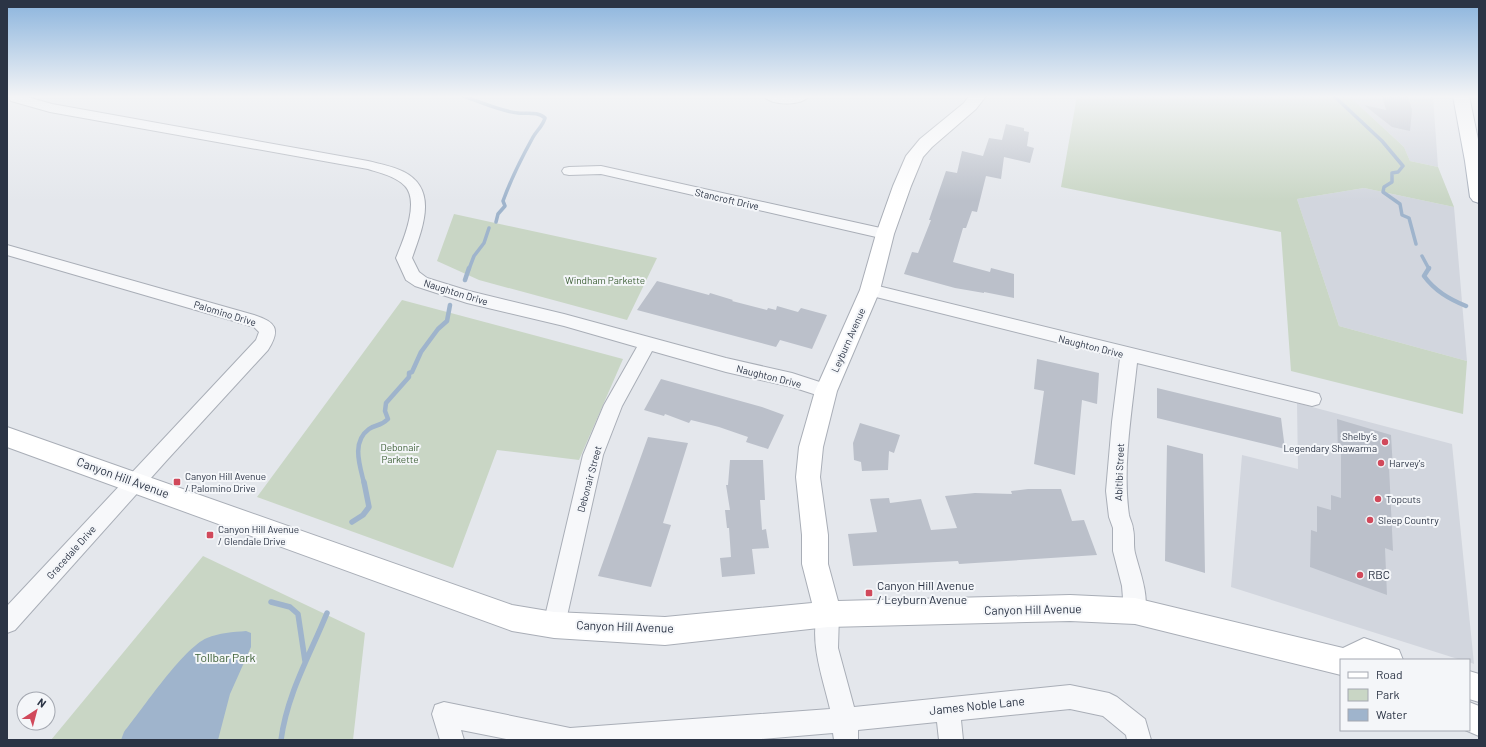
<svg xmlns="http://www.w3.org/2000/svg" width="1486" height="747" viewBox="0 0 1486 747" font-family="Barlow,sans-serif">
<rect width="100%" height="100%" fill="#e4e7ec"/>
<path fill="#d2d6de" d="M1349,96h84l5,71 -28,-6 -6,-14z
M1364,188l90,19 13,154 -128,-35 -42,-127z
M1297,403l155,41 22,220 -5,-2v-2h-8l-230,-73 11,-132 56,14z"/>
<path fill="#c9d6c5" d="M1077,96h272l55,51 6,14 28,6 16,40 -90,-19 -67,11 42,127 128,35 -4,53 -172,-43 -10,-139 -220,-45z
M454,214l203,44 -30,62 -148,-40 -42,-19z
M402,300l221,59 -44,101 -82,-10 -44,118 -196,-71z
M203,556l162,77 -12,107h-302z"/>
<path fill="#9fb4cc" d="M246,631l5,2v14l-21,47 -12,46h-97l3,-8c18,-22 59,-84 83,-94 12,-5 26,-6 39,-7z"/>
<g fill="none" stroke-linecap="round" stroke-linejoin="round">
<path stroke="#9fb4cc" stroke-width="3.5" d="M463,96c18,6 36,15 55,17 9,1 20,-2 27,5 -2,8 -9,13 -13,21 -11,20 -21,40 -29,62l2,5 -7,8 -2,8
M1334,96l48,45 21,25 -5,6 -6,1v9l-8,5 -1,5 17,12 2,11 7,3 7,26
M1422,256l7,13
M469,269l5,-13 10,-13 5,-15"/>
<path stroke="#9fb4cc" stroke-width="4.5" d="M1429,268l-5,8c11,15 25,23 42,30
M465,280l4,-12
M364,483c-4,-17 -13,-41 5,-54 7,-5 11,-2 19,-10l-3,-8 1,-8 23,-26v-4l3,-1 9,-20 17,-23 9,-8 3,-16"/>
<path stroke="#9fb4cc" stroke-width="5.5" d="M352,522l11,-7 6,-8 -5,-25
M271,602l19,5 8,7 7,47
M281,740c6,-46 29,-85 46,-127"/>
</g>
<path fill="#bbc0ca" d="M1382,96h26l4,14 -2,21 -18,-4 -28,-22 22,5z
M1006,124l18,4v3l5,1 -2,14 7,2 -4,15 -26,-6 -3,22 -15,-3 -9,36 -5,-1 -6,17h-3l-10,34 37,10 1,-4 23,6v24l-30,-6v1l-29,-5 -51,-14 8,-22 6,1 13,-33h-2l17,-49 11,2 5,-22 21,5 6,-18 13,2z
M657,281l52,14 1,-2 23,7 -1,1 35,9 1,-2 8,2 1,-4 21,6 3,-4 26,7 -15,34 -32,-9 -4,7 -139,-37z
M1037,359l62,14 -2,31 -15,-4 -7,75 -41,-11 10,-73 -10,-2z
M661,379l101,28 22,8 -16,34 -22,-7 2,-5 -29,-10 -28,-7 -2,3 -24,-9 -1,2 -20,-6z
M1157,388l124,30 4,31 -128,-31z
M1337,419l54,16 2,34 -4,-2 4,84 -8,-3 2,47 -77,-28 1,-37 6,2v-26l14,4v-15l10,3v-45l-3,-1z
M860,423l40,12 -6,18 -5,-2 -1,19 -26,1 -1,-9 -7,-2 -1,-17z
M648,437l40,6 -25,80 8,2 -20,62 -53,-11z
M1167,445l36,9 2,119 -40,-12z
M730,460h33l2,40h-5l2,30 4,-1 3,19 -17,1 3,25 -33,3 -2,-19 11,-1 -2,-29h-2l-2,-18h5l-4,-25h2z
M1028,489h33l11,32 12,-1 13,35 -138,9 -1,-3 -105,5 -5,-32 29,-2 -7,-33 19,-1 1,5 31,-4 10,31 26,-2 -12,-32 30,-3 37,1 -1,-3z"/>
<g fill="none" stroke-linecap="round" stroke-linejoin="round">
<g stroke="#a9aeb7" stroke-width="2">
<path id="street" d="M11,96h13l28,8 316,57c12,3 25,5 36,11 35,18 18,57 8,86l7,14 8,6 42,13 95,23 162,44 66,15 40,13 3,5 -3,5 -6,2 -34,-11 -66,-15 -74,-21 -30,55 -19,49 -38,170 -3,8 -8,3 -8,-3 -3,-8 40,-170 21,-50 33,-58 -73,-21 -97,-23 -52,-17 -9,-6 -10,-22c7,-17 24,-56 9,-72 -10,-10 -25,-13 -37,-17l-318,-57 -39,-11 -2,-3z
M764,96h45c-7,10 -38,10 -45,0z
M601,166l284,63 5,1 3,4 -3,4 -5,1 -284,-65 -32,1 -5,-1 -2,-3 2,-3 5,-1z
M7,245l247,70c22,7 27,14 14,35l-101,110 -152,170 -8,3v-27l249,-266 3,-8 -5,-5 -10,-3 -237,-69z
M870,284l442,108 7,2 2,5 -2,5 -7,2 -175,-43c-5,48 -15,104 -8,152 1,5 4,9 4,14 2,8 0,16 2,24 5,20 16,46 8,66l-8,3 -8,-3 -3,-8 -2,-25 -9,-35v-23l-4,-11 -3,-26 6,-69 8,-64 -256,-64 -2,-4 2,-4z
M828,603l8,3 3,8 -1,34 16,59 216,-22 39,8 8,4 28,22 6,21h-24l-1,-5 -23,-19 -33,-7 -109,11 2,20h-24l-2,-18 -79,8v10h-24l-1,-7 -83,7h-239l-50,-10 3,10h-24l-8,-26 3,-9 9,-3 126,26 260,-19c-7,-31 -23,-72 -10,-103z"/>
</g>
<g stroke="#a9aeb7" stroke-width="2">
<path id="secondary" d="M969,96h17l-10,13 -44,38 -9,10 -12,29 -17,48 -14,56 -43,101 -14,56 -3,30 8,58v29l10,37 232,-6 65,3 208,50 21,-10 35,12 4,10h-62v15l-206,-51 -65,-3 -242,6 -163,18 -111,-7 -42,-7 -505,-184v-20l505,178 42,7 111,5 147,-14 -10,-39v-29l-6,-58 3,-30 16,-56 45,-101 16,-56 17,-48 13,-30 14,-17 44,-36z
M1469,671l10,3v28l-10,-3z
M1469,702l10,4v30l-14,-6h4z"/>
</g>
<g stroke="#a3abb8" stroke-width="2">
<path id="primary" d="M1453,96h16l10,48v59l-6,-2 -3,-4 -5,-36z"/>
</g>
<use href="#street" fill="#f7f8fa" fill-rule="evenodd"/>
<use href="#secondary" fill="#fff" fill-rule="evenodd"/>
<use href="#primary" fill="#fff" fill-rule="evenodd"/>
</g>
<linearGradient id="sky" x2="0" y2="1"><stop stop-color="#8bb4dd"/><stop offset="0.48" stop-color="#f3f4f6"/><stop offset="1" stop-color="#f3f4f6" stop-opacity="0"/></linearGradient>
<rect width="1486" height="201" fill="url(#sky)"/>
<g fill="#d1495b" stroke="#f4f6f9" stroke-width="1.5">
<circle cx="1385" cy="442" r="4"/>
<circle cx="1381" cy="463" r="4"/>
<rect x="173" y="478" width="8" height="8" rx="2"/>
<circle cx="1378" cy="499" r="4"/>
<circle cx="1370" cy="520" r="4"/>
<rect x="206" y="531" width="8" height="8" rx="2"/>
<circle cx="1360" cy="575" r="4"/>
<rect x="865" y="589" width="8" height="8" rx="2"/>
</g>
<g text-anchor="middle" stroke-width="4" stroke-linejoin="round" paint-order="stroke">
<g font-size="10" fill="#2b3445" stroke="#f4f6f9">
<text transform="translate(727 199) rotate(13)" y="4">Stancroft Drive</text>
<text transform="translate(456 292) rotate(17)" y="4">Naughton Drive</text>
<text transform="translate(225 313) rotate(17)" y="4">Palomino Drive</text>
<text transform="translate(848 340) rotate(-66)" y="4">Leyburn Avenue</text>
<text transform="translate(1091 346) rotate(14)" y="4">Naughton Drive</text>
<text transform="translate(769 376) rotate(14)" y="4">Naughton Drive</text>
<text transform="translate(1119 472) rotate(-88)" y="4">Abitibi Street</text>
<text transform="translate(589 479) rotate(-75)" y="4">Debonair Street</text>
<text transform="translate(71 552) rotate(-48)" y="4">Gracedale Drive</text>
</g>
<g font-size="10" fill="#3f6138" stroke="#f4f6f9">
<text x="605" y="284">Windham Parkette</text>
<text x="400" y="451">Debonair<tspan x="400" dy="12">Parkette</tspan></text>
</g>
<g font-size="10" fill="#2b3445" stroke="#f4f6f9" text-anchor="start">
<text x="1377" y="440" text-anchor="end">Shelby’s<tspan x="1377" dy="12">Legendary Shawarma</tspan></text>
<text x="1389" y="467">Harvey's</text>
<text x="185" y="480">Canyon Hill Avenue<tspan x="185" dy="12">/ Palomino Drive</tspan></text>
<text x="1386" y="503">Topcuts</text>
<text x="1378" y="524">Sleep Country</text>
<text x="218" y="533">Canyon Hill Avenue<tspan x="218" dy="12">/ Glendale Drive</tspan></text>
</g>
<g font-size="12" fill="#2b3445" stroke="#f4f6f9">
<text transform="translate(123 478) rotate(20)" y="4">Canyon Hill Avenue</text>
<text transform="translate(1033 610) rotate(-1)" y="4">Canyon Hill Avenue</text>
<text transform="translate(625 627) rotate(2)" y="4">Canyon Hill Avenue</text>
<text transform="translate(977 706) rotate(-6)" y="4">James Noble Lane</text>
</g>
<g font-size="12" fill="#2b3445" stroke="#f4f6f9" text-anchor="start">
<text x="1368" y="579">RBC</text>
<text x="877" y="590">Canyon Hill Avenue<tspan x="877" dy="14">/ Leyburn Avenue</tspan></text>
</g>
<g font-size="12" fill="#3f6138" stroke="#f4f6f9">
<text x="225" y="662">Tollbar Park</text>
</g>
</g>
<rect width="1486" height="747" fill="none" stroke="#2b3445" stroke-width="16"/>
<rect x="1340" y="659" width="130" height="72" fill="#f4f6f9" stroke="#a4a8b1"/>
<rect x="1348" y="672" width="20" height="6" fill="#ffffff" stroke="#a4a8b1"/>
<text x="1376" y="679" font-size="12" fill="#2b3445">Road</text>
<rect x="1348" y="689" width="20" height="12" fill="#c9d6c5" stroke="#a4a8b1"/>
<text x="1376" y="699" font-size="12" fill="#2b3445">Park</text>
<rect x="1348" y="709" width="20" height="12" fill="#9fb4cc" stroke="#a4a8b1"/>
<text x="1376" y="719" font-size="12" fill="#2b3445">Water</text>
<g transform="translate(36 711) rotate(36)"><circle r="19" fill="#f4f6f9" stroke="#a4a8b1"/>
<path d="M0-3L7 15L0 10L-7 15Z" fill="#d1495b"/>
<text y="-6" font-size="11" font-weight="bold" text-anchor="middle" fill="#2b3445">N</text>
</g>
</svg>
